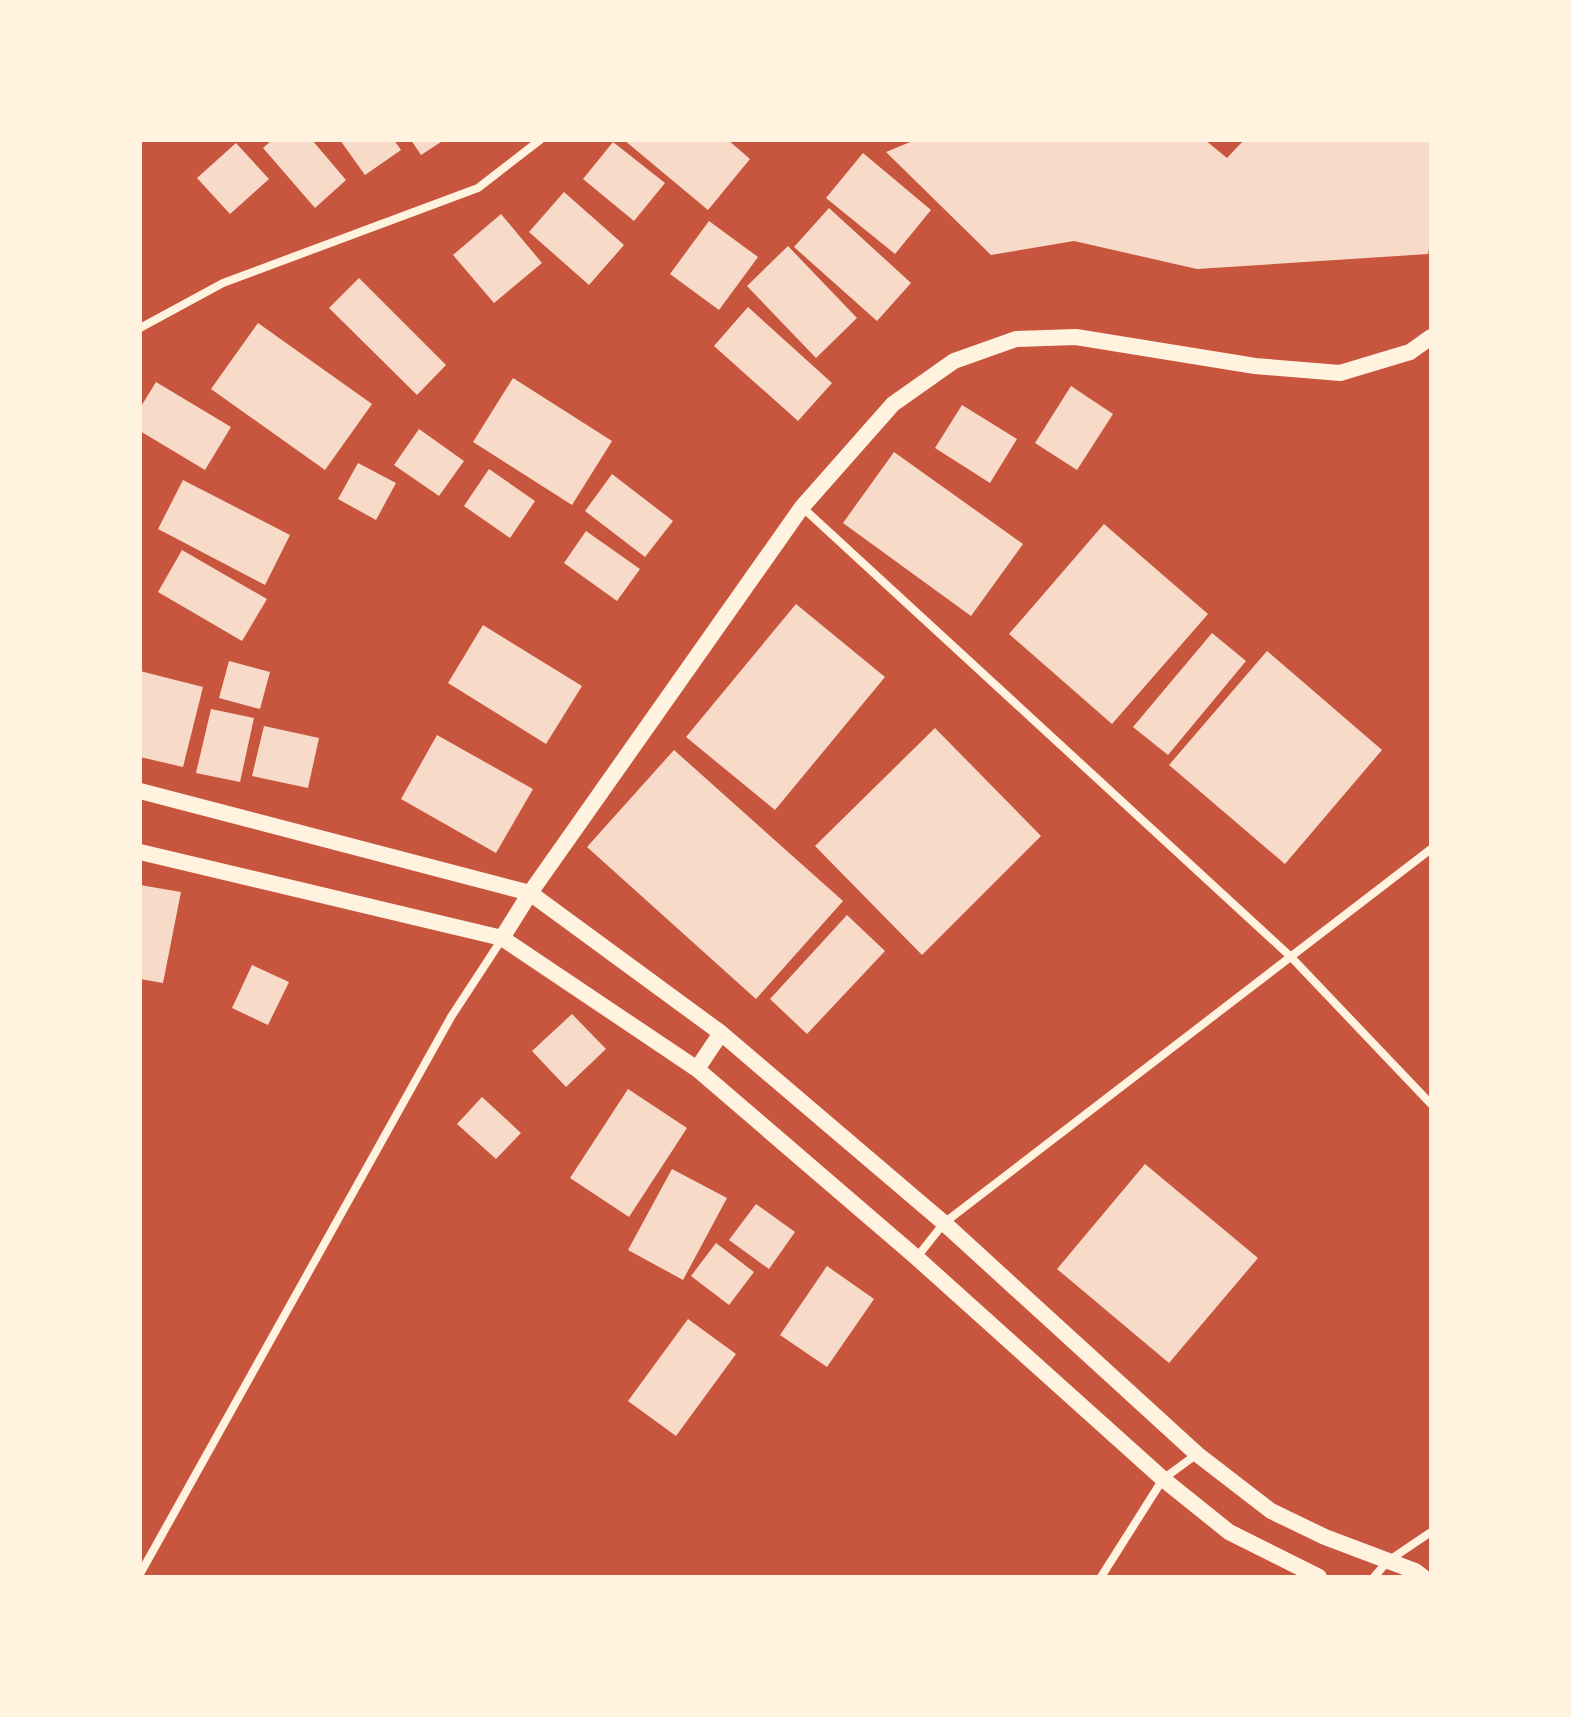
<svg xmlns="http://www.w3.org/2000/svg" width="1571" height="1717" viewBox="0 0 1571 1717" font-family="'Public Sans',sans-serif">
<rect width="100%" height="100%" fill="#c8553d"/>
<path fill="#f7dbc8" d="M272,140h40l34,40 -31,28 -52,-60z
M340,140h54l7,10 -36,25z
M411,140h33l-23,15z
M624,140h104l22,19 -42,51z
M915,140h290l22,18 17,-18h187v100l-3,14 -231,15 -123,-28 -83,14 -105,-103z
M613,142l52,41 -31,38 -51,-42z
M236,143l33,36 -39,35 -33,-36z
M863,153l68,57 -36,44 -69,-56z
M564,192l60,53 -35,40 -60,-53z
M829,208l82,75 -34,38 -83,-74z
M501,214l41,49 -48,40 -41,-48z
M709,221l49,36 -39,53 -49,-36z
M788,246l69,72 -41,40 -69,-72z
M359,278l87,87 -29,30 -88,-87z
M748,307l84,76 -34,38 -84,-75z
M258,323l114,81 -47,66 -114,-81z
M513,378l99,63 -40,64 -99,-63z
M156,382l75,45 -26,43 -65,-39v-23z
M1071,386l42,28 -36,56 -42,-27z
M962,405l55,34 -27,44 -55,-35z
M419,429l45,32 -25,35 -45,-31z
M894,452l129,92 -52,72 -128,-93z
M358,463l38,20 -20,37 -38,-21z
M489,469l46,32 -25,37 -46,-32z
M612,474l61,47 -28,36 -60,-46z
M183,480l107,55 -25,50 -107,-56z
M1104,524l104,90 -96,110 -103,-90z
M586,531l54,38 -23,32 -53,-38z
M182,550l85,49 -25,42 -84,-49z
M796,604l89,73 -110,133 -89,-73z
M483,625l99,61 -36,58 -98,-61z
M1212,633l34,28 -78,94 -35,-28z
M1267,651l115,99 -97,114 -116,-99z
M229,661l41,11 -10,37 -41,-11z
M140,671l63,16 -20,80 -43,-10z
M211,709l43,9 -14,64 -44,-9z
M264,726l55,12 -11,50 -56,-12z
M935,728l106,108 -119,119 -107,-109z
M437,735l96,54 -37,64 -95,-54z
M674,750l169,151 -87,98 -169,-152z
M140,885l41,7 -18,91 -23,-4z
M847,915l38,36 -78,83 -37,-35z
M252,965l37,17 -21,43 -36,-17z
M572,1014l34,35 -40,38 -34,-36z
M628,1089l59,39 -58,89 -59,-39z
M482,1097l39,36 -25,26 -39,-35z
M1145,1164l113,94 -89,105 -112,-94z
M672,1169l55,29 -44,82 -55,-30z
M756,1204l39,28 -26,37 -40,-29z
M716,1243l38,29 -25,33 -38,-29z
M827,1266l47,33 -47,68 -47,-32z
M688,1319l48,35 -60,82 -48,-35z"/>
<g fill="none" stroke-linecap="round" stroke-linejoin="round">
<path stroke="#fff3e0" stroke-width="8" d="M140,328l83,-45 255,-95 62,-48
M802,507l489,450 140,147
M917,1257l27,-34 487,-374
M140,1574l311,-557 51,-78
M1101,1577l62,-98 34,-25
M1374,1577l14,-16 43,-29"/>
<path stroke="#fff3e0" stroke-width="16" d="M140,791l390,102 191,140 223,190 253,231 74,57 54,26 90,34 8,6
M140,852l362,86 195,131 220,189 246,221 66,53 90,45
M502,938l28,-45 272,-386 91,-103 61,-43 62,-22 60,-2 179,29 85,7 70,-21 21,-15
M697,1069l24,-36"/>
</g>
<rect width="1571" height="1717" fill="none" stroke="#fff3e0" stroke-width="284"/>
</svg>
